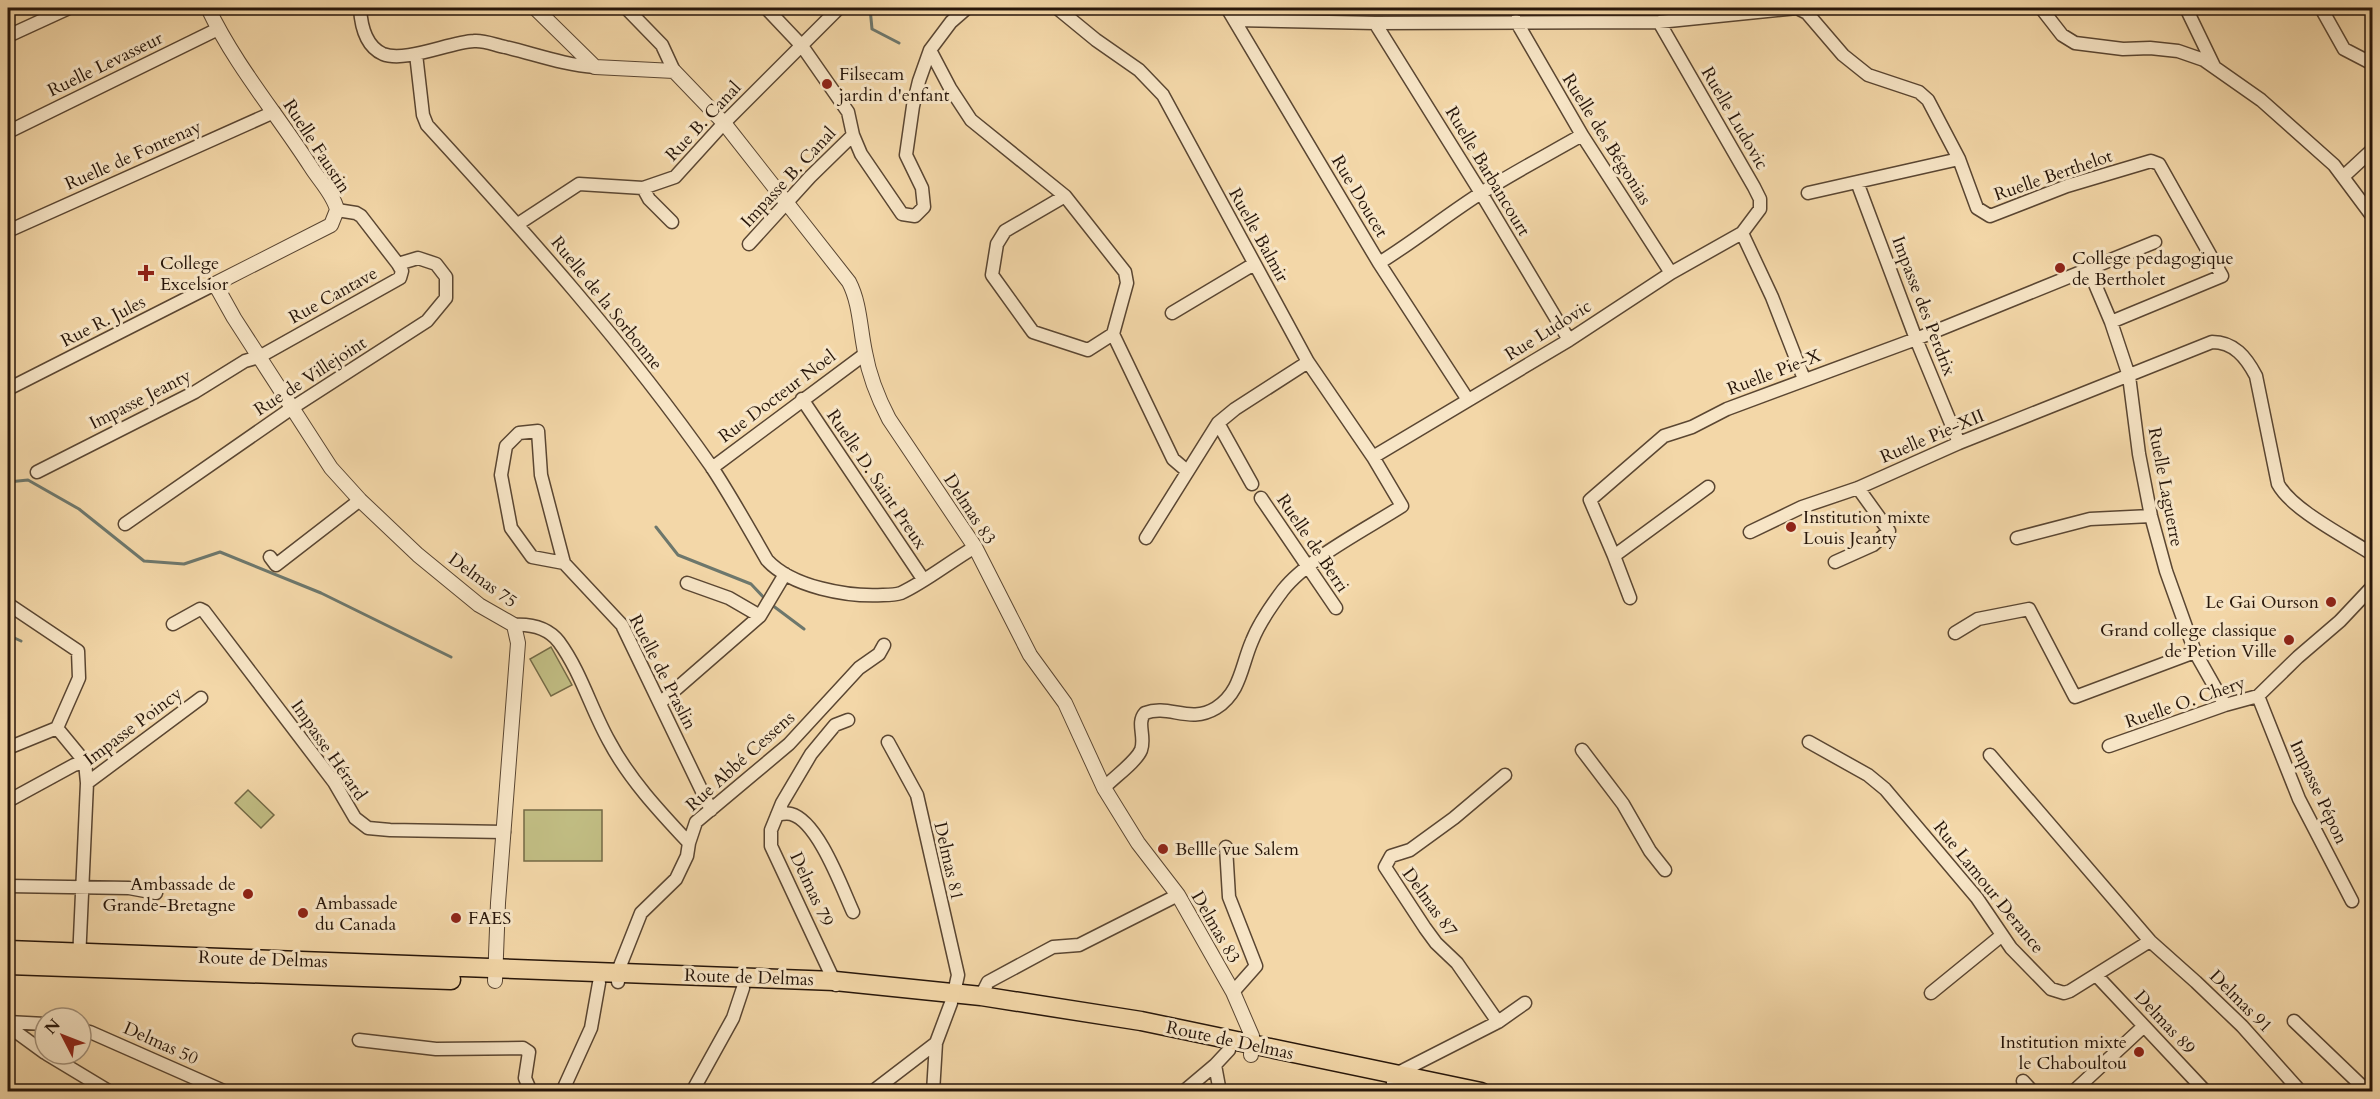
<svg xmlns="http://www.w3.org/2000/svg" width="2380" height="1099" viewBox="0 0 2380 1099" font-family="Cardo,serif">
<rect width="100%" height="100%" fill="#f3d7a8"/>
<filter id="stains"><feTurbulence type="fractalNoise" baseFrequency=".00333" numOctaves="4"/><feColorMatrix values="0 0 0 0 .2 0 0 0 0 .09 0 0 0 0 .02 0 0 0 .5 -.17"/></filter>
<radialGradient id="worn" r=".72"><stop offset=".6" stop-color="#630" stop-opacity="0"/><stop offset="1" stop-color="#630" stop-opacity=".3"/></radialGradient>
<path fill="#c1bd83" stroke="#746a46" stroke-width="1.5" d="M551,647l21,38 -21,11 -21,-37z
M248,790l26,25 -13,13 -26,-25z
M524,810h78v51h-78z"/>
<g fill="none" stroke-linecap="round" stroke-linejoin="round">
<path stroke="#6d776c" stroke-width="3" d="M870,8l2,21 27,14
M8,482l20,-2 51,29 65,52 40,3 36,-12 101,41 130,64
M656,527l22,28 73,29 16,17
M772,605l32,24
M8,635l13,6"/>
<g stroke="#5a4632" stroke-width="15">
<path id="minor" d="M360,8c1,18 5,38 23,46 22,9 67,-12 91,-13 10,-1 21,4 31,6 30,7 59,18 90,20
M626,8l36,37 12,26
M766,8l36,38 46,66 5,23 8,19 41,60 13,2 9,-9 -2,-19 -16,-33 7,-49 6,-25 11,-31 21,-28 16,-14
M1057,8l39,32 43,30 24,25 145,267 65,95 29,49c-34,22 -95,53 -119,84 -12,16 -24,33 -31,51 -11,25 -11,51 -36,67 -26,16 -47,-4 -71,5 -9,10 1,24 -4,37 -5,12 -28,28 -37,38
M1227,8l152,255 89,137
M2041,8l21,27 13,8 48,6 27,-1 28,3 26,9 57,40 73,65 38,51
M2186,8l28,58
M2321,8l23,41 25,13
M1236,20l139,3 284,-1 138,-14 10,5 36,42 25,20 51,17 9,8 31,59 18,49 13,8 77,-30 84,-25 8,3 63,112 -111,46
M1516,21l66,114 89,138
M1375,23l106,170 88,147
M8,36l61,-28
M930,50l20,38 21,32 94,76 60,76 2,11 -14,51 60,125 14,12
M416,54l7,61 4,10c100,109 199,220 284,341 20,30 38,63 56,94 25,27 80,37 116,35 5,0 12,0 18,-2 24,-11 50,-32 74,-46
M8,132l210,-103
M2344,176l28,-26
M1857,182l59,157 43,104
M643,188l6,11 23,23
M1808,193l151,-34
M1065,196l-60,35 -8,13 -5,31 41,57 55,18 25,-16
M518,224l61,-40 64,4 32,-11 49,-54 115,-115
M8,231l266,-119
M1742,233l30,64 32,82
M749,244l61,-67 43,-42
M1379,263c34,-21 65,-46 99,-68 33,-21 69,-40 104,-60
M2089,270l22,52 18,54 10,78 12,62 15,55 29,81 30,53
M1172,313l82,-49
M8,389l207,-105
M802,399l121,180
M1218,423l34,61
M538,431l3,44 23,88 -32,-6 -21,-29 -10,-53 5,-29 13,-13z
M1373,457l196,-117 102,-67 71,-40 18,-24v-10l-6,-12 -95,-165
M712,468l153,-114
M37,472l158,-80 50,-31 14,-4 141,-79 2,-7 -4,-7 -37,-48 -5,-3 -19,-3
M1708,487l-94,69 -24,-56 74,-64 28,-9 35,-18 189,-70 239,-97
M1261,498l75,110
M125,524l167,-116 135,-87 19,-23v-21l-10,-13 -18,-6 -20,6
M1750,532l52,-25 56,-19 101,-45 253,-101c22,0 34,15 44,34l22,108c14,26 68,53 94,70
M1146,538l72,-115 17,-14 73,-47
M2017,538l73,-19 61,-3
M1614,556l16,42
M270,557l6,8 84,-65
M1835,562l38,-17 16,-14 -31,-43
M564,563l58,62 89,185
M687,583l42,15 31,18
M8,604l70,47 1,27 -22,50 -49,20
M173,624l27,-15 4,2 130,171 21,36 13,10 22,2 114,2
M514,625c18,-1 34,3 45,17 22,30 32,67 50,99 20,38 51,71 80,102
M1955,633l23,-14 51,-10 46,88 120,-45
M2258,696l41,103 53,102
M660,703l100,-87 25,-42
M57,728l28,34 2,21 -8,177
M888,742l29,53 41,180 -4,18
M1809,742l59,33 17,14 92,109 34,50 40,41 13,4 6,-2 80,-50
M2109,746l116,-41 33,-9 40,-39 42,-36 32,-34
M1582,750l41,54 27,47 15,19
M1990,755l160,186 46,41 46,44 59,66
M87,783l114,-85
M8,801l66,-36 11,-3
M777,815c4,-1 10,-2 14,-1 27,7 51,74 62,98
M1226,847l3,50 27,69 -23,26
M8,886l121,2 27,5
M2097,976l109,116
M618,982v-11l23,-58 35,-34 11,-23 2,-13 7,-21 93,-78 70,-76 20,-14 5,-9
M836,985l-65,-139v-16l11,-27 29,-49 24,-29 13,-5
M1931,993l70,-57
M981,996l7,-14 65,-35 26,-2 99,-50
M2294,1021l72,69 6,-6
M8,1022l37,2
M1498,1022l-41,-59 -21,-20 -11,-15 -40,-61 6,-11 19,-6 44,-32 51,-43
M8,1026l37,27
M81,1030l9,2 136,60
M359,1040l77,9 87,-1 6,4 -4,26 6,14
M47,1054l63,38
M2023,1081l10,11
M1393,1083l3,-9 102,-52 27,-19
M562,1092l29,-64 8,-45
M692,1092l41,-74 10,-30
M872,1092l64,-49
M933,1092l3,-49 15,-40
M1183,1092l32,-27
M1220,1092l-5,-27 14,-15
M2073,1092l71,-66"/>
</g>
<g stroke="#5a4632" stroke-width="16">
<path id="tertiary" d="M208,8c27,57 69,106 103,159 8,13 23,28 26,43l-6,15 -116,59 19,34 97,150 29,32 58,55 61,50 35,20 4,18 -20,260 -3,78
M535,8l60,59 79,4 50,52 125,159c11,21 11,47 16,70 4,23 13,46 24,67l86,128 55,108 35,48 39,85 34,55 40,52 55,97 19,44 -1,19"/>
</g>
<g stroke="#27160a" stroke-width="21">
<path id="primary" d="M8,950l827,31 146,15 160,25 340,71
M8,965l443,15"/>
</g>
<use href="#minor" stroke="#f7e5c6" stroke-width="12"/>
<use href="#tertiary" stroke="#f7e5c6" stroke-width="14"/>
<use href="#primary" stroke="#f3d7a8" stroke-width="18"/>
</g>
<g fill="#8f2418" stroke="#f7e5c6" stroke-width="2">
<circle cx="827" cy="84" r="6"/>
<circle cx="2060" cy="268" r="6"/>
<path d="M143 264h6v6h6v6h-6v6h-6v-6h-6v-6h6z"/>
<circle cx="1791" cy="527" r="6"/>
<circle cx="2331" cy="602" r="6"/>
<circle cx="2289" cy="640" r="6"/>
<circle cx="1163" cy="849" r="6"/>
<circle cx="248" cy="894" r="6"/>
<circle cx="303" cy="913" r="6"/>
<circle cx="456" cy="918" r="6"/>
<circle cx="2139" cy="1052" r="6"/>
</g>
<g text-anchor="middle" stroke-width="6" stroke-linejoin="round" paint-order="stroke">
<g font-size="18" fill="#27160a" stroke="#f7e5c6">
<text transform="translate(105 64) rotate(-26)" y="6">Ruelle Levasseur</text>
<text transform="translate(1735 118) rotate(60)" y="6">Ruelle Ludovic</text>
<text transform="translate(703 121) rotate(-47)" y="6">Rue B. Canal</text>
<text transform="translate(1607 139) rotate(58)" y="6">Ruelle des Bégonias</text>
<text transform="translate(317 146) rotate(57)" y="6">Ruelle Faustin</text>
<text transform="translate(133 155) rotate(-24)" y="6">Ruelle de Fontenay</text>
<text transform="translate(1488 171) rotate(59)" y="6">Ruelle Barbancourt</text>
<text transform="translate(2053 175) rotate(-19)" y="6">Ruelle Berthelot</text>
<text transform="translate(788 177) rotate(-47)" y="6">Impasse B. Canal</text>
<text transform="translate(1360 196) rotate(59)" y="6">Rue Doucet</text>
<text transform="translate(1259 235) rotate(61)" y="6">Ruelle Balmir</text>
<text transform="translate(333 295) rotate(-29)" y="6">Rue Cantave</text>
<text transform="translate(607 303) rotate(51)" y="6">Ruelle de la Sorbonne</text>
<text transform="translate(1924 306) rotate(69)" y="6">Impasse des Perdrix</text>
<text transform="translate(103 321) rotate(-27)" y="6">Rue R. Jules</text>
<text transform="translate(1548 330) rotate(-32)" y="6">Rue Ludovic</text>
<text transform="translate(1774 372) rotate(-21)" y="6">Ruelle Pie-X</text>
<text transform="translate(310 376) rotate(-33)" y="6">Rue de Villejoint</text>
<text transform="translate(777 396) rotate(-37)" y="6">Rue Docteur Noel</text>
<text transform="translate(140 399) rotate(-27)" y="6">Impasse Jeanty</text>
<text transform="translate(1932 436) rotate(-23)" y="6">Ruelle Pie-XII</text>
<text transform="translate(877 479) rotate(56)" y="6">Ruelle D. Saint Preux</text>
<text transform="translate(2166 487) rotate(79)" y="6">Ruelle Laguerre</text>
<text transform="translate(970 509) rotate(57)" y="6">Delmas 83</text>
<text transform="translate(1313 543) rotate(56)" y="6">Ruelle de Berri</text>
<text transform="translate(483 580) rotate(36)" y="6">Delmas 75</text>
<text transform="translate(663 672) rotate(63)" y="6">Ruelle de Praslin</text>
<text transform="translate(2185 702) rotate(-19)" y="6">Ruelle O. Chery</text>
<text transform="translate(133 726) rotate(-37)" y="6">Impasse Poincy</text>
<text transform="translate(329 750) rotate(55)" y="6">Impasse Hérard</text>
<text transform="translate(740 761) rotate(-42)" y="6">Rue Abbé Cessens</text>
<text transform="translate(2319 792) rotate(65)" y="6">Impasse Pépon</text>
<text transform="translate(949 861) rotate(77)" y="6">Delmas 81</text>
<text transform="translate(1989 887) rotate(51)" y="6">Rue Lamour Derance</text>
<text transform="translate(812 889) rotate(65)" y="6">Delmas 79</text>
<text transform="translate(1430 902) rotate(54)" y="6">Delmas 87</text>
<text transform="translate(1216 927) rotate(60)" y="6">Delmas 83</text>
<text transform="translate(263 959) rotate(2)" y="6">Route de Delmas</text>
<text transform="translate(749 977) rotate(2)" y="6">Route de Delmas</text>
<text transform="translate(2241 1001) rotate(45)" y="6">Delmas 91</text>
<text transform="translate(2165 1022) rotate(47)" y="6">Delmas 89</text>
<text transform="translate(1230 1040) rotate(12)" y="6">Route de Delmas</text>
<text transform="translate(161 1043) rotate(24)" y="6">Delmas 50</text>
</g>
<g font-size="18" fill="#27160a" stroke="#f7e5c6" text-anchor="start">
<text x="839" y="80">Filsecam<tspan x="839" dy="21">jardin d'enfant</tspan></text>
<text x="2072" y="264">College pedagogique<tspan x="2072" dy="21">de Bertholet</tspan></text>
<text x="160" y="269">College<tspan x="160" dy="21">Excelsior</tspan></text>
<text x="1803" y="523">Institution mixte<tspan x="1803" dy="21">Louis Jeanty</tspan></text>
<text x="2319" y="608" text-anchor="end">Le Gai Ourson</text>
<text x="2277" y="636" text-anchor="end">Grand college classique<tspan x="2277" dy="21">de Petion Ville</tspan></text>
<text x="1175" y="855">Bellle vue Salem</text>
<text x="236" y="890" text-anchor="end">Ambassade de<tspan x="236" dy="21">Grande-Bretagne</tspan></text>
<text x="315" y="909">Ambassade<tspan x="315" dy="21">du Canada</tspan></text>
<text x="468" y="924">FAES</text>
<text x="2127" y="1048" text-anchor="end">Institution mixte<tspan x="2127" dy="21">le Chaboultou</tspan></text>
</g>
</g>
<rect width="2380" height="1099" fill="none" stroke="#f3d7a8" stroke-width="30"/>
<rect x="9" y="9" width="2362" height="1081" fill="none" stroke="#27160a" stroke-width="3"/>
<rect x="15" y="15" width="2350" height="1069" fill="none" stroke="#27160a" stroke-width="1.5"/>
<g transform="translate(63 1036) rotate(312)"><circle r="28" fill="#f7e5c6" stroke="#a4927b" stroke-width="1.5"/>
<path d="M0-4.5L10 22L0 15L-10 22Z" fill="#8f2418"/>
<text y="-9" font-size="16" font-weight="bold" text-anchor="middle" fill="#27160a">N</text>
</g>
<rect width="100%" height="100%" filter="url(#stains)"/>
<rect width="100%" height="100%" fill="url(#worn)"/>
</svg>
